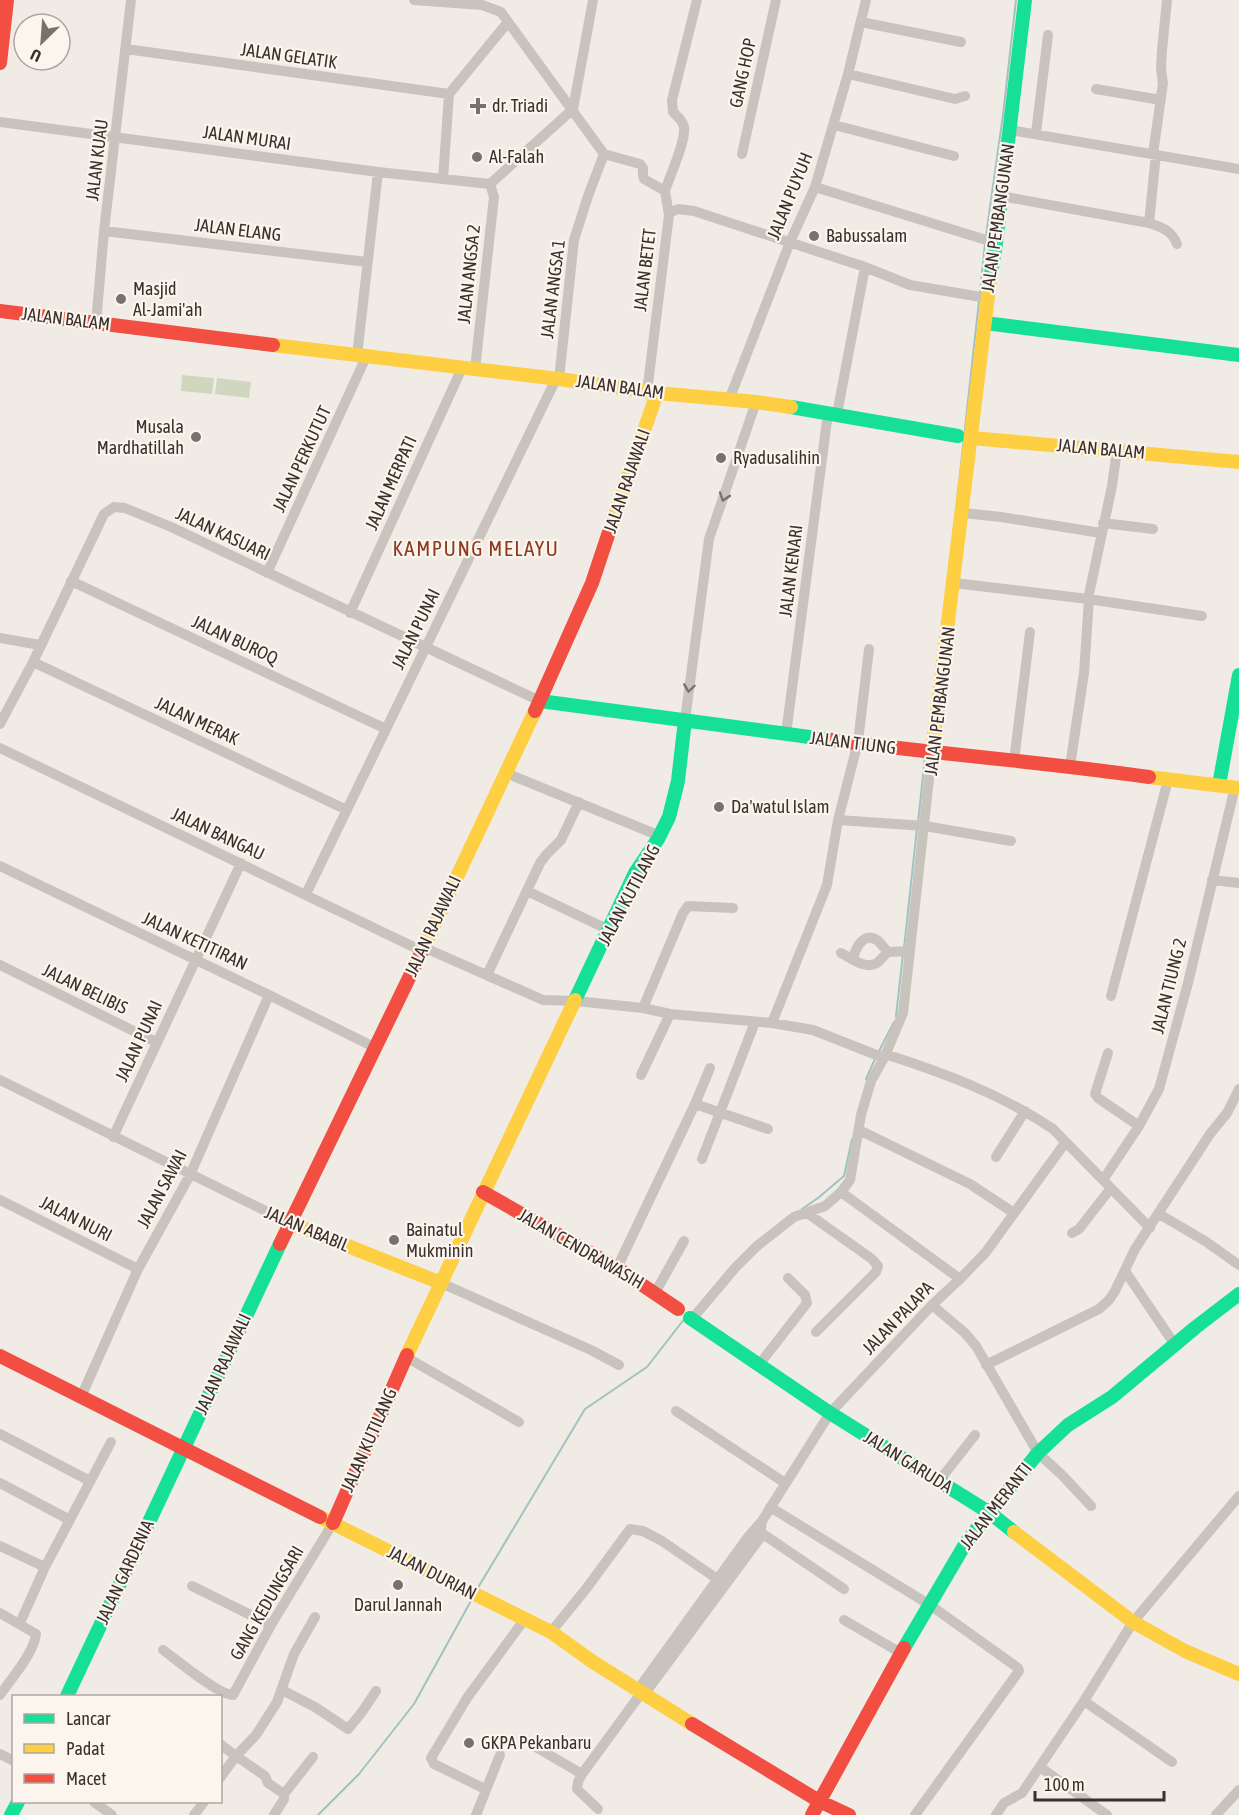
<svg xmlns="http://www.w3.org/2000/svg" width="1239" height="1815" viewBox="0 0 1239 1815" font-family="'Asap Condensed',sans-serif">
<rect width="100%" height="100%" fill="#f0ebe5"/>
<path fill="#d1d6bf" d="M182,375l32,3 -2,16 -31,-3z
M217,378l34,4 -2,16 -34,-4z"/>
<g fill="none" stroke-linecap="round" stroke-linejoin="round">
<path stroke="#a1c2c1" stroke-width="2" d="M986,236l17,-121 13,-115
M980,292l5,-48
M953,537l26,-236
M918,823l7,-66
M904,948l13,-120
M896,1016l7,-62
M879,1051l15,-29
M866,1079l9,-20
M802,1209l16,-11 26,-22 8,-37
M476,1591l109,-182 62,-42 38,-49
M318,1815l41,-41 55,-70 58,-105"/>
<path stroke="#c9c3be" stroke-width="10" d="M414,0l68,5 19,7 103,142 -16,42 -14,44 -15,139
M861,22l100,20
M126,49l323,45
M848,74l107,25 10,-3
M1096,89l65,11
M0,122l378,50 112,12
M834,125l120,31
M1010,130l229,39
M1036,133l12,-98
M604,154l36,10 3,4v7l1,4 21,12 4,24
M742,154l34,-154
M1153,154l10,-71 -2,-14 1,-19 5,-50
M443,179l6,-85 59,-72
M490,184l83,-75 20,-109
M815,187l181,56
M665,191c5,-16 21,-49 19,-64 -1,-6 -6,-10 -11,-15l-1,-12 25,-100
M1001,196l148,27c13,4 23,8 28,21
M1149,223l7,-69
M104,231l263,31
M96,324l8,-93 27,-231
M357,356l21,-184
M475,369l19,-172 -4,-13
M647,392l22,-177 2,-3 7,-3 16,2 171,56 45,18 77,13
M729,400l61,-158 25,-55 33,-113 18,-74
M837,414l28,-147
M963,513l38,4 100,16
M1103,523l50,6
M267,573l99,-216
M71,581l315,148
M954,583l134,16 114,17
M1088,599l24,-113 5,-36
M350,613l112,-245
M0,638l40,7
M33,662l314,148
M685,720l24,-181 47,-137
M0,724l33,-62 71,-148 10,-7 11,1 46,19 369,174
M786,734l42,-321
M0,748l422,203
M1014,761l16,-129
M1070,766l14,-93 5,-74
M506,773l154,63
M838,820l87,6 86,15
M0,866l269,129 107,53
M1212,880l27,3
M527,891l82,39
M306,894l250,-515
M423,947l120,53 33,1 67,7 27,6 102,9 41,7 71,28
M841,953c10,5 25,17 36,10 4,-3 7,-8 11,-11l22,-1
M853,960c2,-11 10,-29 24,-20 4,3 7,8 11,12
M0,965l156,77
M487,975l53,-112 6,-8 15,-15 18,-38
M1111,996l57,-216
M643,1008l40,-95 5,-7 45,2
M772,1023l55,-138 11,-65 20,-78 11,-93
M1108,1053l-13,41 3,4 41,28
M885,1054c59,19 116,40 168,75l97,99
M641,1075l29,-61
M0,1080l290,143
M695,1104l73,25
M859,1130l111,54 44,29
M113,1137l128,-274
M996,1157l29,-46
M702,1159l53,-137
M1103,1180l36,-54 20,-37 29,-106 47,-196
M841,1192l119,87
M0,1200l138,69
M807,1213l65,46 6,7 -2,6 -60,60
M1159,1214l46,27 34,24
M1072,1233l7,-4 32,-41
M617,1268l78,-164 15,-36
M1125,1271l50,74
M441,1283l150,67 28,15
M655,1293l29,-52
M932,1305l33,28 11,13 62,107 24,22 29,31
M692,1319l43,-51 22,-22 37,-29 31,-11 16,-14 9,-12 11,-65 10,-34 13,-23 19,-45 29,-261
M406,1357l113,65
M986,1365l113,-56 10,-9 6,-9 20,-42 75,-115 17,-21 12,-24
M758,1366l49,-63 -2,-8 -17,-17
M81,1397l57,-128 52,-94 79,-180
M676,1411l109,72
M0,1434l90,47
M939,1481l36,-46
M0,1483l70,37
M770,1507l160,98 88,63 1,3 -104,144
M757,1530l87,59
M0,1546l45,21
M192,1586l79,39
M0,1613l36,21c-2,19 -25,45 -36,61
M844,1620l57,33
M20,1623l25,-56 66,-125
M551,1632l35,-43 44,-60 13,2 19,10 61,42
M163,1650c14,10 55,45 70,45l38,-70 62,-102
M282,1690l33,17 33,22 14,-17 14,-21
M642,1692v-8l106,-147 14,-16 68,-108 102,-108 28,-26 26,-27 79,-109
M1084,1701l88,61
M220,1744l16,12 -16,22
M534,1746l48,28
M0,1754l14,7
M1040,1767l67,48
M485,1789l-51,-25 -3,-6 36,-60 57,-78
M284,1794l29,-37
M94,1802l18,13
M598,1809l-21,-20 1,-7 4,-8 60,-82 7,-4 111,-150 2,-17
M194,1815l10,-13
M274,1815l10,-16v-5l-16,-11 -3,-7 -29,-20 20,-21 21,-33 17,-48 21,-37
M476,1815l24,-60
M996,1815l8,-12 18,-10 62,-92 49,-79 106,-126
M1216,1815l23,-25"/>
<path stroke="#16e098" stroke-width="14" d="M990,280l6,-37 29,-243
M985,323l254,32
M791,407l167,29
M540,701l292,39
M1219,785l20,-110
M575,1000l60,-127 23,-34 11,-22 9,-36 7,-61
M690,1318l140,95 160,100 24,19
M904,1648l63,-107 71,-88 30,-28 44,-28 84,-70 43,-33
M67,1696l213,-452
M11,1815l7,-13"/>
<path stroke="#ffcf43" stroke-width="14" d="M273,345l286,34 98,14 99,9 35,5
M972,438l267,24
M610,529l47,-136
M932,752l58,-472
M1149,777l90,11
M424,947l111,-236
M290,1223l151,60
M407,1355l168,-355
M320,1517l231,115 42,30 99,62
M1014,1532l119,90 52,29 54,23"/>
<path stroke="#f24e42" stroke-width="14" d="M0,63l7,-63
M0,311l273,34
M535,711l57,-128 18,-54
M832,740c106,14 212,22 317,37
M483,1192l134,76 61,41
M280,1244l144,-297
M0,1356l320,161
M333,1523l74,-168
M692,1724l127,77 30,14
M812,1815l92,-167"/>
</g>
<defs><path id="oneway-chevron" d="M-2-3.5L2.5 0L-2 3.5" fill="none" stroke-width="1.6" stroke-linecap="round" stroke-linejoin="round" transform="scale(1.5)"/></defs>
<g stroke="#7b726d">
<use href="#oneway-chevron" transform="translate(724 497) rotate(109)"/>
<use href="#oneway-chevron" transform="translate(689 688) rotate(98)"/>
</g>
<g fill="#7a716c" stroke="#fbf5ee" stroke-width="2">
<path d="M475 97h6v6h6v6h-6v6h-6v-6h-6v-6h6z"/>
<circle cx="477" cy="157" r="6"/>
<circle cx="814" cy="236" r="6"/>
<circle cx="121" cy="299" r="6"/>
<circle cx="196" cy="437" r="6"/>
<circle cx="721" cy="458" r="6"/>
<circle cx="719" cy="807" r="6"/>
<circle cx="394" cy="1240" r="6"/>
<circle cx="398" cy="1585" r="6"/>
<circle cx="469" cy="1743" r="6"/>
</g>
<g text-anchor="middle" stroke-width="4.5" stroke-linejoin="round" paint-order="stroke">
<g font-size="18" fill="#3b302b" stroke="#fbf5ee">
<text transform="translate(289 56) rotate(8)" y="6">JALAN GELATIK</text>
<text transform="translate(743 73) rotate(-78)" y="6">GANG HOP</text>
<text transform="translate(247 138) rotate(8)" y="6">JALAN MURAI</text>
<text transform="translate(97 160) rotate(-83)" y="6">JALAN KUAU</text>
<text transform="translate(790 196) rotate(-68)" y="6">JALAN PUYUH</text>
<text transform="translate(998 218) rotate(-82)" y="6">JALAN PEMBANGUNAN</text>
<text transform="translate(238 230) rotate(7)" y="6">JALAN ELANG</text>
<text transform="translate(645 270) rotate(-83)" y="6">JALAN BETET</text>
<text transform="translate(469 274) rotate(-84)" y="6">JALAN ANGSA 2</text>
<text transform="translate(553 289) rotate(-83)" y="6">JALAN ANGSA 1</text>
<text transform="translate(66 319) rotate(7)" y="6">JALAN BALAM</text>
<text transform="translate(620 387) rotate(8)" y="6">JALAN BALAM</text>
<text transform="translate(1101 449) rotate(5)" y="6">JALAN BALAM</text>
<text transform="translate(302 459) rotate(-65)" y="6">JALAN PERKUTUT</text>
<text transform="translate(627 481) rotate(-71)" y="6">JALAN RAJAWALI</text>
<text transform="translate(391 483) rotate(-66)" y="6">JALAN MERPATI</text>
<text transform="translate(223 534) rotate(25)" y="6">JALAN KASUARI</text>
<text transform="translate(791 571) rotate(-83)" y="6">JALAN KENARI</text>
<text transform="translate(416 629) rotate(-64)" y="6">JALAN PUNAI</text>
<text transform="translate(235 640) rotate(25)" y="6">JALAN BUROQ</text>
<text transform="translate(940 701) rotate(-83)" y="6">JALAN PEMBANGUNAN</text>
<text transform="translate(197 721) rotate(25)" y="6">JALAN MERAK</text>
<text transform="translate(853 743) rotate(7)" y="6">JALAN TIUNG</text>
<text transform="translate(218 834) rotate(25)" y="6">JALAN BANGAU</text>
<text transform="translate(629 895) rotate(-62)" y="6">JALAN KUTILANG</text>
<text transform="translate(433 926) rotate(-65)" y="6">JALAN RAJAWALI</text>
<text transform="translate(195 941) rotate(25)" y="6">JALAN KETITIRAN</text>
<text transform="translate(1169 986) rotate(-76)" y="6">JALAN TIUNG 2</text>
<text transform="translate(85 989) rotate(26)" y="6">JALAN BELIBIS</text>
<text transform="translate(139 1041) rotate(-65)" y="6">JALAN PUNAI</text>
<text transform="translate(162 1189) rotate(-62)" y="6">JALAN SAWAI</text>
<text transform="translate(76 1219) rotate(27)" y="6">JALAN NURI</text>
<text transform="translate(307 1229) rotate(23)" y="6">JALAN ABABIL</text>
<text transform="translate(581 1249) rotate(30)" y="6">JALAN CENDRAWASIH</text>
<text transform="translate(898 1318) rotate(-46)" y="6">JALAN PALAPA</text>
<text transform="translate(223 1364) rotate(-65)" y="6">JALAN RAJAWALI</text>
<text transform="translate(369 1440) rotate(-66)" y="6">JALAN KUTILANG</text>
<text transform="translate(908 1462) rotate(32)" y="6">JALAN GARUDA</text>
<text transform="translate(996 1506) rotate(-52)" y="6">JALAN MERANTI</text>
<text transform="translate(125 1572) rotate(-65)" y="6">JALAN GARDENIA</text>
<text transform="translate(432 1573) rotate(27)" y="6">JALAN DURIAN</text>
<text transform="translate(267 1603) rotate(-60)" y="6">GANG KEDUNGSARI</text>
</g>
<g font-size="18" fill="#3b302b" stroke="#fbf5ee" text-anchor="start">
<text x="492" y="112">dr. Triadi</text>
<text x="489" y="163">Al-Falah</text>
<text x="826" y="242">Babussalam</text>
<text x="133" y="295">Masjid<tspan x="133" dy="21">Al-Jami'ah</tspan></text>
<text x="184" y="433" text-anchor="end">Musala<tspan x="184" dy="21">Mardhatillah</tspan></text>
<text x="733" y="464">Ryadusalihin</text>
<text x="731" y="813">Da'watul Islam</text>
<text x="406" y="1236">Bainatul<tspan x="406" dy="21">Mukminin</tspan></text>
<text x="398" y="1611" text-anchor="middle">Darul Jannah</text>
<text x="481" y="1749">GKPA Pekanbaru</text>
</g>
<g font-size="21" letter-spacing="1.5" fill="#8c3b22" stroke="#fbf5ee">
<text x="476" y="556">KAMPUNG MELAYU</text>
</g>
</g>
<rect x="12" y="1695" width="210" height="108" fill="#fbf5ee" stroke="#aea6a0" stroke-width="1.5"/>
<rect x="24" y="1714" width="30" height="9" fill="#16e098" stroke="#aea6a0" stroke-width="1.5"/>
<text x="66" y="1725" font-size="18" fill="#3b302b">Lancar</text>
<rect x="24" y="1744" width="30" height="9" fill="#ffcf43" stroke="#aea6a0" stroke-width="1.5"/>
<text x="66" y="1755" font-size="18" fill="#3b302b">Padat</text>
<rect x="24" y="1774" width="30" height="9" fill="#f24e42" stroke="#aea6a0" stroke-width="1.5"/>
<text x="66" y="1785" font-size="18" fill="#3b302b">Macet</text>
<g transform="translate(42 42) rotate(205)"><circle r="28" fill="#fbf5ee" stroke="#aea6a0" stroke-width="1.5"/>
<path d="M0-4.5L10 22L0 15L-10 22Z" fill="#7a716c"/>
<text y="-9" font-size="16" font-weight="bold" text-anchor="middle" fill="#3b302b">U</text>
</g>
<path d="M1035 1791v9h129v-9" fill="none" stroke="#3b302b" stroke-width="3"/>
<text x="1044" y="1791" font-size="18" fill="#3b302b" stroke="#fbf5ee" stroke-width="4.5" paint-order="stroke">100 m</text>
</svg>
